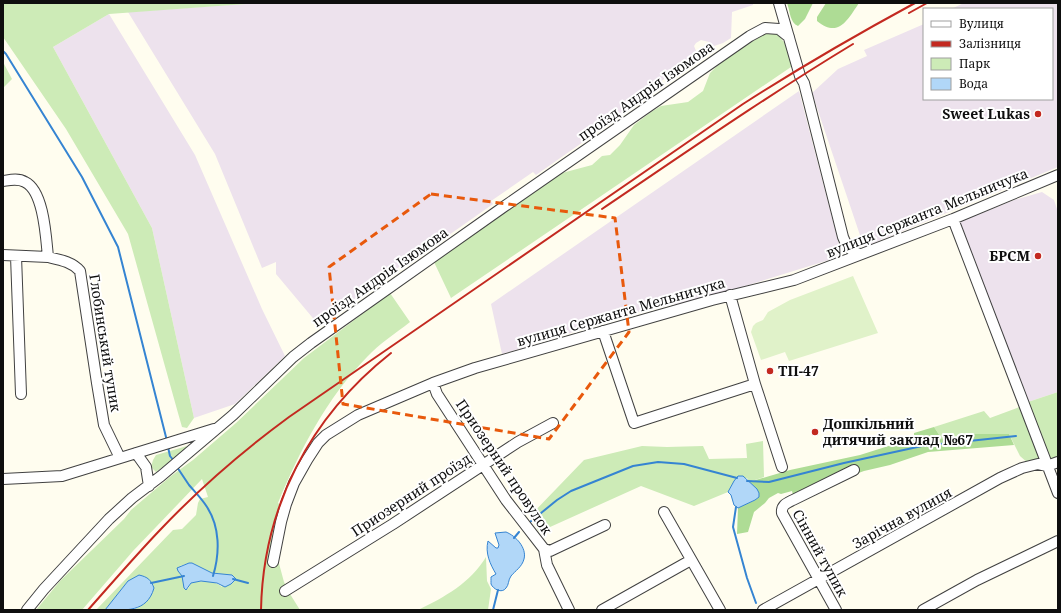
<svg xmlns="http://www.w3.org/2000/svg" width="1061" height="613" viewBox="0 0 1061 613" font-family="'Noto Serif',serif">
<rect width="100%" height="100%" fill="#fffdef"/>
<path fill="#ede2ed" d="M259,3h494v2l-21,7 -1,26 -8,5 -9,3 -5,-4 -8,-2 -5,3 -2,3 5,12 -22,11 -44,34v4l-97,68 -3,-3 -42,29 2,3 -71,50 -2,-2 -39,28 -56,43h-8l-41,-49v-12l-14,6 -47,-114 -87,-142z
M964,3h94v164l-194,80 -52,-154 26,-24 29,-13 -3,-6 60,-26v75h128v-90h-101z
M109,14l86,141 67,154 23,47 -50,48 -41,14 -42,-190 -99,-181z
M799,91l43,165 -113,35 -34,9 -53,11 -140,43 -11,-50z
M1042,192l12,8 4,12v180l-30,10 -68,-180 54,-22z"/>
<path fill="#cdebb7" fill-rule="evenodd" d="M3,3h256l-150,11 -56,33 99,181 42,190 -7,10 -5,-1 -4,-14 -50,-179 -62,-105 -63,-92z
M766,33h8l5,1c1,5 5,7 7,11 4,5 7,16 5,22l-340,231 -17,-36 128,-89 30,-8 10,-9 8,-1 10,-10 14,-20 17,-13 10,-6 27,-4 15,-11 7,-18 7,-7 17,-13z
M3,62l9,17 -9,9z
M390,293l20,29c-14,11 -31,22 -43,35 -41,42 -67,93 -89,146l10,9 -11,44 7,26 6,12 10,16h-168l8,-3 -12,-26 -23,29h-9l77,-80 9,-1 14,-14 2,-12 2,-4 8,-2 -6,-18 -69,72 -51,59h-46l24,-29 64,-62 7,-9 40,-34 22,-16 43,-37 68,-65zM189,563h3l20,10h7l3,14c-8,-7 -22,-7 -31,-4l-3,6 -4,-7 -4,-16z
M1058,392v66l-29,6 -9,-8 -11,-22h-36l-31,5 -8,-12 50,-16 6,7 27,-10 11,-6z
M763,441l1,36 -15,5 -2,-4h-11l-8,14 -34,14 -53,-20 -102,46 -9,-16 54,-56 58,-14 25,1 36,-1 6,13 38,-1 -1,-14z
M187,446l-3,5 -28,21 -5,-5 2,-7 3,-5z
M486,557l1,24 4,8 -3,21h-70c27,-13 52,-27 68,-53z"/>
<path fill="#aedc95" d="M787,3h26l-8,16 -7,7c-8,-3 -8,-15 -11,-23z
M826,3h33c-11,16 -20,36 -42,18v-4z
M934,427l8,12 31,-5h36l5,11 -86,7 -38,13 -26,6 -69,25 -2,-1 -1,-4 -11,3 -3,-1 -9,5 -4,5 -11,9 -6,20 -11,2 1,-26 17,-8 4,-3c0,-7 -4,-10 -10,-15l41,-12 70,-15 54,-17v-5z"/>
<path fill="#e0f2c9" d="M853,276l25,57 -89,28 -4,-9 -24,8 -10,-28 2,-6 3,-3 7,-3 5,-8 22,-12z"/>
<path fill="#b1d7f8" stroke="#3584d2" d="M738,476h5l14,13 2,4v4l-4,3 -17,8 -4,-3 -3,-10 -3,-3 6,-11z
M506,532c10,4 21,16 18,27 -2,8 -9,12 -13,17 -3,4 -2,9 -5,12 -4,6 -13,1 -15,-4 0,-1 0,-6 0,-7l5,-3c-6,-10 -11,-21 -8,-33l8,7h2l1,-3 -4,-12z
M189,563h3l20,10 20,2 4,4 -5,5 -6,3 -8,-4 -16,-2 -10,2 -5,7 -2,-2 -2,-12 -4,-5 -1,-3z
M139,575c9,2 12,5 15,13 -7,25 -29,22 -49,22l23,-29z"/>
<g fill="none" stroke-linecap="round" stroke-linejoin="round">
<path stroke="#3584d2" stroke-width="2" d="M3,51l3,3 76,123 36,70 49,194
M168,447l2,9 4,5
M177,467c4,6 8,12 12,18 6,7 13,14 18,22 13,20 13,46 6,69
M747,481l22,1 75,-19 78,-17 94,-10
M736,507l-3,20 14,51 9,25
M530,522l27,-22 14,-9 62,-25 25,-4 26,2 53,14
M514,538l5,-6
M233,579l15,4
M151,583l33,-7
M493,610l5,-20"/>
<g stroke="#414141" stroke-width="12">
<path id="minor" d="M779,3l21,73 4,7 39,154c4,10 7,14 17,17
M3,181c7,-1 15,-3 22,1 19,9 21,56 23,75 13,3 24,5 32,14l17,112 7,42 16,33
M953,219l105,274
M3,255l45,2
M16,256l5,138
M730,295l25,89 27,83
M603,331l31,92 121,-39
M433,383l4,11 69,106 38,49 3,16 22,45
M136,453l10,14 3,19
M3,479l59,-3 152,-47
M664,512l56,98
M544,549l6,2 55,-26
M273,562l8,-40 5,-18 8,-21 13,-23 11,-17 8,-8 32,-20 75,-32 42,-15 237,-68 82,-20 159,-61 105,-44
M285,591l108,-67 125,-82 35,-19
M27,610l17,-21 65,-70 23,-21 29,-22 72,-61 60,-58 18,-14 191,-135 248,-172 15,-8 14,1 10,8
M602,610l89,-50
M763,610l237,-132 22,-10 16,-4 9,2 11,-4
M836,610l-54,-97c-1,-8 5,-10 11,-13l61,-30
M923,610l54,-30 81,-39"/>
</g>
<use href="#minor" stroke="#fff" stroke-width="10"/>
<path stroke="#c32920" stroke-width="2" d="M909,13l18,-10
M602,209c83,-56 165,-113 251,-165
M88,610c24,-27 48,-55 73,-81 39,-41 83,-79 128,-112l454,-313c56,-36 113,-69 172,-101
M261,610c2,-103 49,-193 130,-257"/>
</g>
<path fill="none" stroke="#e8590c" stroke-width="3" stroke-dasharray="8 5" stroke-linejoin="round" d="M431,194l184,24 14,114 -80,107 -206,-35 -14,-137z"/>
<g fill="#c32920" stroke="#fff" stroke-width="1.5">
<circle cx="1038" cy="114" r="4"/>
<circle cx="1038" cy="256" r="4"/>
<circle cx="770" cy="371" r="4"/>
<circle cx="815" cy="432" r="4"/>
</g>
<g text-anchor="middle" stroke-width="4" stroke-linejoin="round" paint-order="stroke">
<g font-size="14" fill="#0e0e0e" stroke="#fff">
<text transform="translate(646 91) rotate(-35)" y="5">проїзд Андрія Ізюмова</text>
<text transform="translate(927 213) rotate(-22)" y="5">вулиця Сержанта Мельничука</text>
<text transform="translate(380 277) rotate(-35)" y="5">проїзд Андрія Ізюмова</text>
<text transform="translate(621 312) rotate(-16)" y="5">вулиця Сержанта Мельничука</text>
<text transform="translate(105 343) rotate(81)" y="5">Глобинський тупик</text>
<text transform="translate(504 467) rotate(56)" y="5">Приозерний провулок</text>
<text transform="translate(411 495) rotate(-33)" y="5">Приозерний проїзд</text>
<text transform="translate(902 518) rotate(-29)" y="5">Зарічна вулиця</text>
<text transform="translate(820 553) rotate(61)" y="5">Сінний тупик</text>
</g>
<g font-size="14" font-weight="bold" fill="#0e0e0e" stroke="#fff" text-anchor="end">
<text x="1030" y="119">Sweet Lukas</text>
<text x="1030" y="261">БРСМ</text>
<text x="778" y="376" text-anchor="start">ТП-47</text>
<text x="823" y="429" text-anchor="start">Дошкільний<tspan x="823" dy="16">дитячий заклад №67</tspan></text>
</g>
</g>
<rect width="1061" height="613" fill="none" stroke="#0e0e0e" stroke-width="8"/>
<rect x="923" y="8" width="130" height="92" fill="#ffffff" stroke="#9f9f9f"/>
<rect x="931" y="21" width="20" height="6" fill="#ffffff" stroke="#9f9f9f"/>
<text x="959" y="28" font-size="12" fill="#0e0e0e">Вулиця</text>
<rect x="931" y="41" width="20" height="6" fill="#c32920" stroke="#9f9f9f"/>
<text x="959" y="48" font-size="12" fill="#0e0e0e">Залізниця</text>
<rect x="931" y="58" width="20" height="12" fill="#cdebb7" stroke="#9f9f9f"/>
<text x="959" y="68" font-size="12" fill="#0e0e0e">Парк</text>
<rect x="931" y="78" width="20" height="12" fill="#b1d7f8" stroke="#9f9f9f"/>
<text x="959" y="88" font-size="12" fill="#0e0e0e">Вода</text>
</svg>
